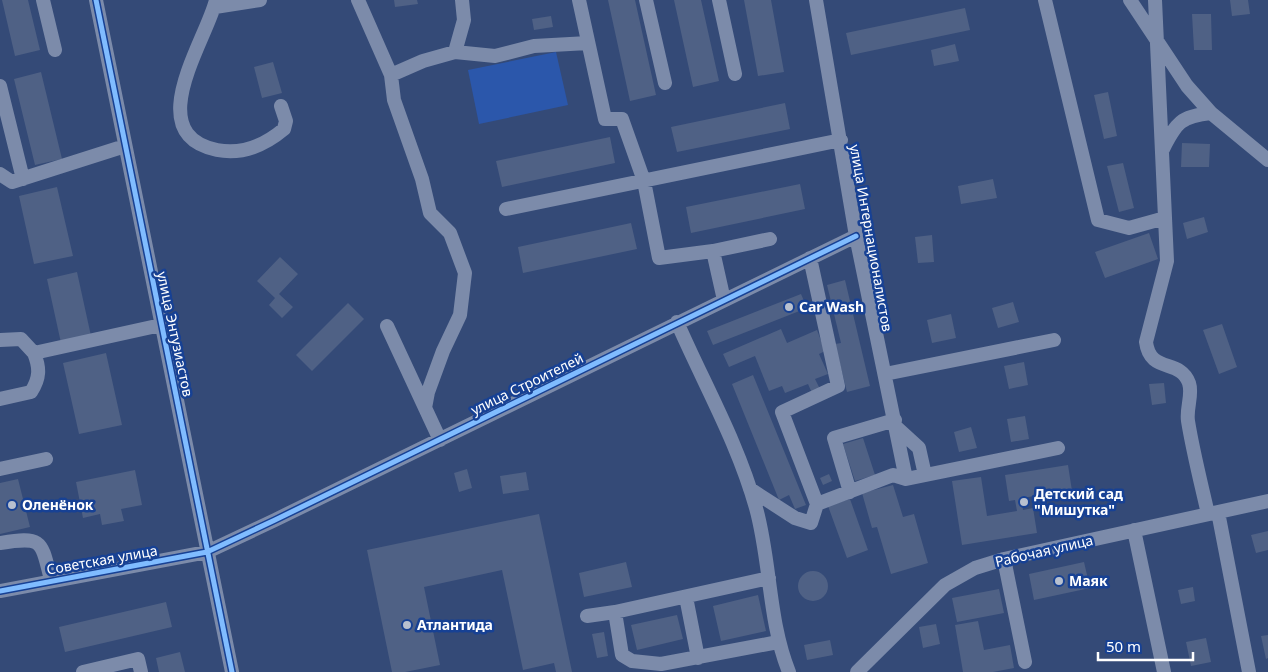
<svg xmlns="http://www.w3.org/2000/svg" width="1268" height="672" viewBox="0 0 1268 672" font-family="'Noto Sans',sans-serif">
<rect width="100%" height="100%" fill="#344a77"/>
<path fill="#2b57ab" d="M556,52l12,53 -89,19 -11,-54z"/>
<path fill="#4f6185" d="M2,0h26l12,50 -25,6z
M394,0h23l1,4 -23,3z
M608,0h27l21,95 -26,6z
M674,0h27l18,81 -26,6z
M744,0h27l13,72 -26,4z
M1230,0h18l2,14 -18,2z
M965,8l5,22 -119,25 -5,-22z
M1192,14h19l1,36h-18z
M551,16l2,11 -19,3 -2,-11z
M955,44l4,17 -25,5 -3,-16z
M273,62l9,31 -20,5 -8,-31z
M41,72l21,87 -27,6 -21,-86z
M1108,92l9,44 -13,3 -10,-44z
M785,103l5,26 -113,23 -6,-25z
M610,137l5,26 -113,24 -6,-26z
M1182,143l28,1 -1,23h-28z
M1123,163l11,45 -15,4 -12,-46z
M993,179l4,19 -36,6 -3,-18z
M800,184l5,25 -114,24 -5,-26z
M57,187l16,69 -39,8 -15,-68z
M1204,217l4,15 -21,7 -4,-16z
M631,223l6,26 -114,24 -5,-26z
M1149,233l9,26 -53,19 -10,-26z
M932,235l2,27 -16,1 -3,-26z
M280,257l18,17 -19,20 14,13 -11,11 -13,-13 6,-7 -18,-17z
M77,272l14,64 -30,7 -14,-64z
M845,280l25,106 -23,6 -12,-48 6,-1 -14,-58z
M801,294l6,14 -94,37 -6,-14z
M1013,302l6,20 -21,6 -6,-20z
M348,303l16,16 -52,52 -16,-16z
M951,314l5,24 -24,5 -5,-23z
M1222,324l15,43 -18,7 -16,-44z
M781,329l6,14 30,-13 8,21 -6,3 9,20 -13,5 5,10 -8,4 -4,-9 -23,9 -3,-7 -13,5 -14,-35 -26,11 -6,-13z
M106,353l16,72 -43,9 -16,-71z
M1024,362l4,23 -19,4 -5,-23z
M753,375l53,130 -11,4 -6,-14 -10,5 -47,-116z
M1164,383l2,20 -14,2 -3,-21z
M1025,416l4,23 -18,3 -4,-23z
M971,427l6,21 -18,4 -5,-20z
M863,438l12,37 -20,6 -12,-37z
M1068,465l4,26 -51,7 2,12 10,-2 4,25 -75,12 -10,-64 29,-4 6,39 30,-5 -2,-11 -6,1 -4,-26z
M467,469l5,19 -13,4 -5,-19z
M135,470l7,35 -21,4 3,12 -22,4 -2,-11 -17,4 -7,-36z
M526,472l3,18 -26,4 -3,-18z
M829,474l3,7 -9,4 -3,-7z
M18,479l12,48 -30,7v-51z
M893,485l10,32 11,-3 14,49 -37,11 -14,-47 -5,1 -10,-35z
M850,499l18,51 -21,8 -19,-52z
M539,514l33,158h-16l-2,-9 -31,7 -21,-100 -78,17 16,78 -35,7h-13l-25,-122z
M1268,531v19l-12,3 -5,-18z
M626,562l6,25 -48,10 -5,-24z
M1084,562l6,26 -56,12 -5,-26z
M798 586a15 15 0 1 1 30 0a15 15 0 1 1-30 0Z
M1193,587l2,14 -14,3 -3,-14z
M999,589l5,24 -47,9 -5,-24z
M758,595l8,36 -45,10 -8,-35z
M166,602l6,25 -107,25 -6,-25z
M677,615l6,24 -46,11 -6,-25z
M978,621l6,29 26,-5 4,23 -21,4h-30l-8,-47z
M936,624l4,20 -17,4 -4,-21z
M604,632l4,24 -11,2 -5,-24z
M1268,635v23l-2,1 -5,-23z
M1206,638l5,24 -20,4 -5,-24z
M830,640l3,15 -26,5 -3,-15z
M180,652l5,20h-26l-3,-14z"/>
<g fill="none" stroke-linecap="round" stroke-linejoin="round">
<path stroke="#7c8baa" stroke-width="14" d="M43,0l12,50
M96,0l136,672
M216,0c-10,41 -76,134 1,150 26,5 48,-5 67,-21l2,-8 -5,-15
M358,0l33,75 3,25 28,79 8,34 20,20 15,40 -5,42 -17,36 -15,41 -3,16
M579,0l26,119h17l22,62 15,77 54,-7 57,-12
M646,0l19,83
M719,0l16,74
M816,0l40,236 50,243
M1045,0l53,220 31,8 36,-10
M1130,0l57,86 24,27 57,47
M1155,0l12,261 -21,81c4,32 34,16 43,41 4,12 -3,25 -1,38 5,31 13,62 20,93
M215,7l45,-7
M455,52l9,-32 -2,-20
M391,75l32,-14 32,-9 40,4 39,-10 54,-3
M0,86l23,93
M1163,149c13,-26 18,-33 48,-36
M0,174l12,8 113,-36
M506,209l335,-69
M713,251l11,49
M810,258l28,128 -56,26 35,92
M677,322c27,62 61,121 79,186 15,54 12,112 33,164
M387,326l53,114
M0,340l21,-1 13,14
M885,374l169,-34
M0,399l31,-7c9,-14 9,-24 3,-39l127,-28
M896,427l23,21 6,27
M0,469l46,-10
M750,489l45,29 16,5 6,-19 76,-29 13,4 152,-31
M850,492l-16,-54 61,-18
M1218,512l31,160
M1134,530l30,142
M0,543c43,-7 41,-3 51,37
M1004,559l21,103
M769,578l-154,34 7,43 10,6 29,3 117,-22
M0,591l207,-39 68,-32 581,-284
M686,597l12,61
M587,616l28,-4
M83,672l55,-13 3,13
M857,672l88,-87 30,-17 29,-9 264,-58"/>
<g stroke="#174194" stroke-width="8">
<path id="cycleway" d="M96,0l136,672
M0,591l207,-39 68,-32 581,-284"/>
</g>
<use href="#cycleway" stroke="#80bcff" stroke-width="5"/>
</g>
<g fill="#b8c0cf" stroke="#174194" stroke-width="2">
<circle cx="789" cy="307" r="5"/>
<circle cx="1024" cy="502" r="5"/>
<circle cx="12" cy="505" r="5"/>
<circle cx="1059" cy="581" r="5"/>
<circle cx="407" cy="625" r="5"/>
</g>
<g text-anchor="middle" stroke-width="5" stroke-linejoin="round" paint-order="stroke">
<g font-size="14" fill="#fff" stroke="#174194">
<text transform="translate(871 238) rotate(80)" y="5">улица Интернационалистов</text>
<text transform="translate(175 334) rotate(78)" y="5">улица Энтузиастов</text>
<text transform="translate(527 384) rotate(-26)" y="5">улица Строителей</text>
<text transform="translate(1044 551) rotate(-13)" y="5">Рабочая улица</text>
<text transform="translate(102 560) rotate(-10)" y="5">Советская улица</text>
</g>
<g font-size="14" font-weight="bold" fill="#fff" stroke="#174194" text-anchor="start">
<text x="799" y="312">Car Wash</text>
<text x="1034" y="499">Детский сад<tspan x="1034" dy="16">"Мишутка"</tspan></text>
<text x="22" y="510">Оленёнок</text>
<text x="1069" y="586">Маяк</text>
<text x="417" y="630">Атлантида</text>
</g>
</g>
<path d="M1098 652v8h95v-8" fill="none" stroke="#ffffff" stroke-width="2.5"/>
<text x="1106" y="652" font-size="15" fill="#ffffff" stroke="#174194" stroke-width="4" paint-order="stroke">50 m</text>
</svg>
